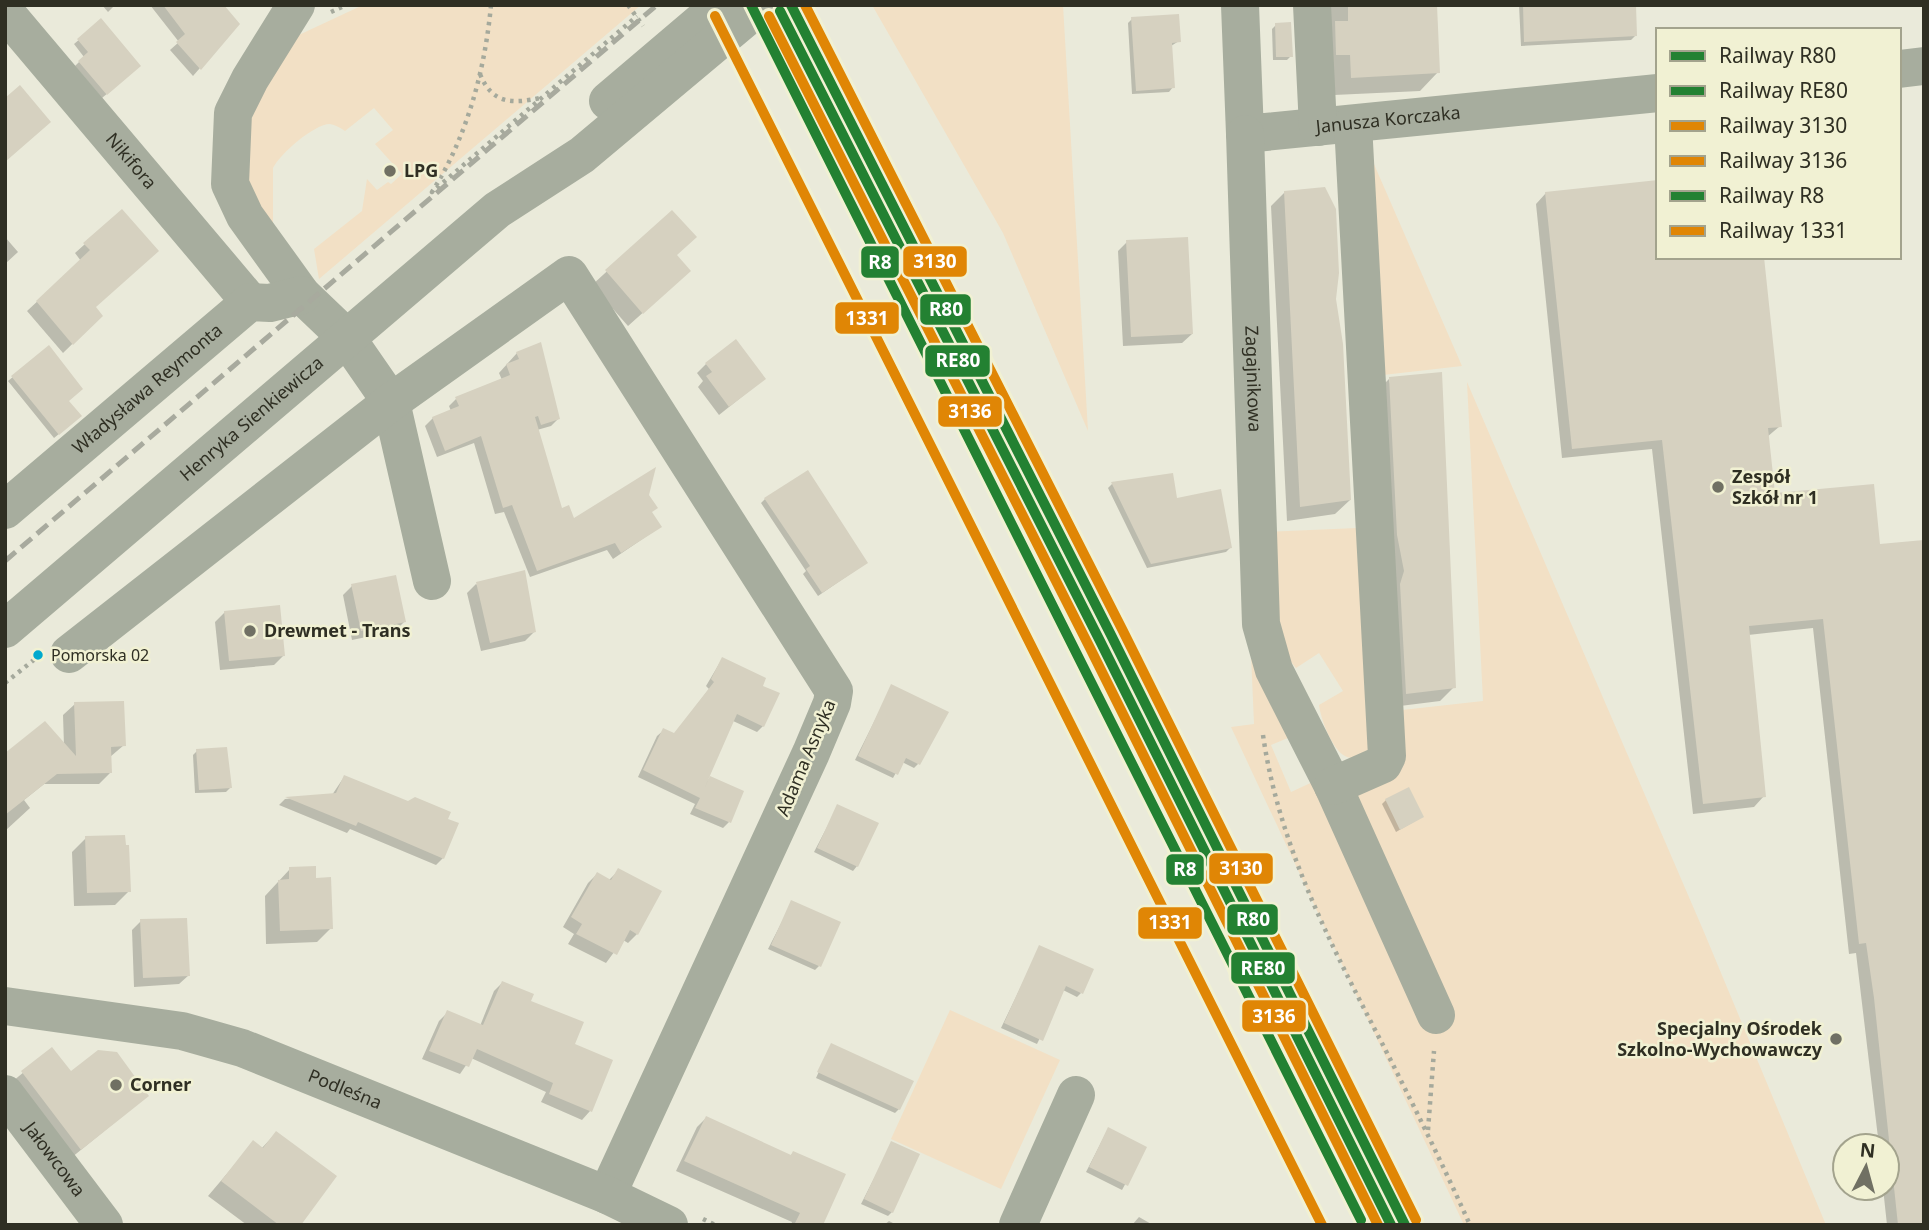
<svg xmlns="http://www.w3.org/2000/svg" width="1929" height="1230" viewBox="0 0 1929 1230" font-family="'Noto Sans',sans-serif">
<rect width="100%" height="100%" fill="#eaeada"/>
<path fill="#f2e0c5" d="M363,5h278l-322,274 -5,-30 48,-38 5,-32 10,11 11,-8 3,2 11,-10 -27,-30 18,-14 -19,-22 -29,23c-4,-3 -10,-6 -15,-7 -16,0 -50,30 -57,44v57l-20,-20 -12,-51 3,-19 42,-94z
M872,5h191l25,426 -85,-198z
M1370,155l92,211 -79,9z
M1467,382l237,550 122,293h-362l-233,-498 23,-3 -4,-93 45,104 -24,10 20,47 26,-12 39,30 6,-51c-5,-1 -12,0 -17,-3 -13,-7 -24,-36 -26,-51l24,-14 -24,-38 -23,15 -14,-17 -16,-119 91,-4 9,186 117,-13z
M950,1010l110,50 -59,129 -110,-50z"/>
<path fill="#0003" d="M102,5h13l-7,7z
M150,5h72l16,19 -45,52 -23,-26 9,-8z
M1329,5h106l3,67 -18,19 -86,4z
M1519,5h115l2,30 -5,5 -110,6z
M1132,19l47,22 -8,5 2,41 -4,5 -37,2 -4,-71z
M101,21l34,49 -33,28 -27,-32 9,-9 -10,-13z
M1276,25l15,31 -4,4h-14l-1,-31z
M1285,192l50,107 15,201 -15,14 -48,7 -16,-315z
M1546,193l112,64 122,169 -13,11 6,58 106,51 45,679h-37l-4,-37h4v-42h-8l-23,-193 -7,1 -36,-326 -65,7 16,161 -10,11 -61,7 -41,-365 -90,9 -26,-254z
M122,211l-28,97 7,8 -38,37 -36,-42 54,-50 -6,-8z
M672,212l3,72 -47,42 -36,-41z
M5,237l13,15 -13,12z
M1127,242l65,92 -10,9 -59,3 -5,-95z
M48,348l28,72 -22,18 -46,-57z
M517,353l41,66 -7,7 -14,4 24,80 12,10 74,-25 3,17 10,15 -47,32 -6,-9 -77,27 -26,-65 -9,2 -21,-71 -37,14 -12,-31 8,-8 18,-7 -2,-5 7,-7 46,-19 -3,-7z
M706,364l58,15 -45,36 -21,-28 5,-6 -6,-8z
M1389,379l65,308 -14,14 -48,6 -17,-314z
M1172,475l3,25 55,48 -4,4 -79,16 -39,-80 4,-4z
M765,499l101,64 -48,33 -15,-22 3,-3 -45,-68z
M476,584l58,48 -9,9 -44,10 -14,-58z
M352,586l52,36 -9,9 -43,9 -9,-45z
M225,612l58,44 -9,9 -54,5 -5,-48z
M722,659l39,28 2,39 -6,6 -24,-11 -28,62 5,-5 19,44 -6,6 -33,-14 5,-10 -57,-27 19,-41 7,-6 10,5 35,-46 -3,-3z
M892,686l26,78 -4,4 -12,-6 -9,16 -38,-18z
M75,704l49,41 -14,12v16l-11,11h-55l-20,16 6,8 -25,23v-76l59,-9 -1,-31z
M197,751l33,37 -4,4 -31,1 -2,-38z
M344,777l99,81 -7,7 -86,-36 -3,4 -68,-28 6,-6 47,-4z
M1386,800l36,17 -26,15 -14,-28z
M838,806l19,60 -4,5 -39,-19z
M86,838l43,53 -14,14 -41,1 -2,-54z
M290,869l25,10 16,49 -14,14 -51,2 -1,-48z
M619,870l18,64 -9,9 -5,-3 -17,23 -38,-19 6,-10 -11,-7 25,-44 9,-9 11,7z
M792,902l27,64 -4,4 -47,-21z
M141,921l48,54 -10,9 -45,3 -2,-57z
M1040,947l41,46 -4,4 -14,-7 -26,54 -36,-16z
M502,983l27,19 44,43 38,15 -21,51 -8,9 -41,-18 5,-10 -75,-34 -11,16 -38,-15 17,-38 9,-9 32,14 14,-35z
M831,1045l68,64 -4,4 -79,-35z
M52,1049l18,25 77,22 -76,62 -58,-77z
M706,1118l84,38 3,-3 28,72h-30l1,-3 -116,-51 21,-44z
M1108,1129l37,19 -23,42 -36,-18z
M276,1133l23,92h-52l-39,-29 45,-53 8,6z
M892,1143v69l-4,4 -27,-12z
M1139,1217l14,8h-21z
M889,1221l8,4h-13z"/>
<path fill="#d6d1c0" d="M163,5h61l16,19 -39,46 -25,-28 9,-8z
M1348,5h89l3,68 -89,5 -1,-23h-14l-1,-34h13z
M1523,5h113l1,31 -113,6z
M1179,14l2,28 -9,1 3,45 -39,3 -5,-74z
M101,18l40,48 -34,29 -29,-34 10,-9 -11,-13z
M1291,22l2,35h-17l-1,-34z
M20,85l31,37 -46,40v-64z
M1658,180v77h106l18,170 -14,1 7,65 99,-9 6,60 44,-4v685h-26l-24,-227 -8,-55 -7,1 -36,-325 -74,7 17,171 -63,7 -41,-364 -90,9 -27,-257z
M1325,187l11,22 3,64 -3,26 7,45 8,156 -51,7 -16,-316z
M122,209l37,42 -63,56 7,9 -30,29 -37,-44 54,-51 -7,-7z
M672,210l25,27 -20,18 14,16 -48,43 -38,-44z
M1188,237l5,97 -62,3 -5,-97z
M736,339l30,40 -37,28 -23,-31 6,-4 -7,-9z
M541,342l19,77 -19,6 -3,-9 -3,1 27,91 7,-3 5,13 82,-51 -7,28 9,13 -6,4 10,15 -41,26 -6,-10 -78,28 -25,-66 -9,3 -22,-72 -36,15 -13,-34 27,-11 -4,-9 55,-22 -4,-11 13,-5 -3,-7z
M49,345l34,44 -14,12 13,15 -23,19 -48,-59z
M1442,372l14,316 -50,6 -6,-110 4,-13 -7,-36 -8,-158z
M808,470l60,93 -46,30 -16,-24 4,-3 -46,-68z
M1173,473l4,25 44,-9 11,59 -81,16 -40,-82z
M525,570l11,62 -46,11 -14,-61z
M396,575l10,47 -45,9 -10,-47z
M280,605l5,51 -56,5 -5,-50z
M722,657l44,21 -3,8 17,7 -16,34 -27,-13 -32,73 5,-11 34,15 -13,32 -36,-15 5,-10 -57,-28 20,-42 11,5 40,-51 -3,-3z
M891,684l58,28 -29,53 -14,-7 -8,17 -40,-19z
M124,701l2,45 -15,1 1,26 -55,1 -52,41v-62l40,-32 31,35 -2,-54z
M227,747l5,41 -33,2 -3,-41z
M344,775l64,26 7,-4 36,15 -3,7 11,4 -15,36 -86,-37 -2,4 -71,-29 51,-4z
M1409,787l15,30 -24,13 -15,-31z
M837,804l42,19 -21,44 -41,-19z
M125,835l1,10h3l2,47 -44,1 -2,-57z
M316,866v12l15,-1 2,52 -53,2 -2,-51 11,-1v-12z
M618,868l44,23 -24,44 -8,-5 -13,25 -41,-21 6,-10 -11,-7 26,-45 14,8z
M791,900l50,22 -20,45 -50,-22z
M187,918l3,58 -47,2 -3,-59z
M1039,945l55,24 -11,25 -17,-8 -23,55 -39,-18z
M502,981l32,13 -3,7 53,21 -9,22 38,16 -21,52 -43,-18 4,-11 -76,-34 -8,18 -40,-16 18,-41 36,15z
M831,1043l83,38 -14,29 -83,-38z
M52,1047l19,24 27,-21 19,2 32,44 -68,54 -60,-79z
M706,1116l85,39 2,-4 53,23 -23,51h-29l6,-12 -116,-52z
M1108,1127l39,20 -19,39 -39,-19z
M276,1131l61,45 -36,49h-22l-58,-44 32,-41 10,8z
M891,1141l29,13 -27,59 -29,-14z"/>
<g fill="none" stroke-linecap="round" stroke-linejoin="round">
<path stroke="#a5a99c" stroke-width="4.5" stroke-dasharray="3.5 5" stroke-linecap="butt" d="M491,5c-6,65 -24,132 -59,187l205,-176
M628,5l15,21
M331,12l15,-7
M480,74c12,30 32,30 60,24
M5,683l30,-24
M1263,735c16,112 70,214 121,312 30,59 59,118 86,178
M1428,1130l6,-79
M703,1219l12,6"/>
<g stroke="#a7ad9e" stroke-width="38">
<path d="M296,5l-46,74 -17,34 -3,71 15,32 57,79 44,42 45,65 41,179"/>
<path id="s1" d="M1240,5l5,129 413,-41"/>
<path d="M1312,5l6,122"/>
<path id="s2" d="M11,19l239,283"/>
<path d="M1899,69l25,-3"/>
<path d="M608,101l113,-96"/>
<path id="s3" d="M1245,134l16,490 13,46 59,116 103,229"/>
<path id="s4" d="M5,510l245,-208 20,1 32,-8"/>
<path id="s5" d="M5,629l492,-419 85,-55 179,-150"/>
<path d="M69,654l322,-252 178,-127 265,416 -2,12 -21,50 -204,442"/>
<path d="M1333,786l50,-22 4,-8 -34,-632"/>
<path id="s6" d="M5,1006l177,25 60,17 365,147 62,30"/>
<path id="s7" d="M5,1094l99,131"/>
<path d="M1018,1225l58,-130"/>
</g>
<path stroke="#a8aa9e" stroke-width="5" stroke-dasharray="14 7" stroke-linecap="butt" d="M5,561l652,-556"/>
<g stroke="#f1f1d3" stroke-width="16">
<path id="rail-1" d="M791,5l320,630 294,590"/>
</g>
<g stroke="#f1f1d3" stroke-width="16">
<path id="rail-2" d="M780,11l320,630 291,584"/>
</g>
<g stroke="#f1f1d3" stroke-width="16">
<path id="rail-3" d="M805,5l317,624 294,591"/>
</g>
<g stroke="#f1f1d3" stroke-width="16">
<path id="rail-4" d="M769,16l320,630 289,579"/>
</g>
<g stroke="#f1f1d3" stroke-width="16">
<path id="rail-5" d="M751,5l610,1215"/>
</g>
<g stroke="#f1f1d3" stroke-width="16">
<path id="rail-6" d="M715,16l607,1209"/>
</g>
<use href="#rail-1" stroke="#238132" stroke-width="10"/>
<use href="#rail-2" stroke="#238132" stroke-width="10"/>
<use href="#rail-3" stroke="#e08605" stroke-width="10"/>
<use href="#rail-4" stroke="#e08605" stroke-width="10"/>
<use href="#rail-5" stroke="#238132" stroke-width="10"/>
<use href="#rail-6" stroke="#e08605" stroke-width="10"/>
</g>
<g fill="#707063" stroke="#f1f1d3" stroke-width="2.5">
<circle cx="390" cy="171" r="7"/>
<circle cx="1718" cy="487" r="7"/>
<circle cx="250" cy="631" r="7"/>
<circle cx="1836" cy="1039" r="7"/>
<circle cx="116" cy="1085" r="7"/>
</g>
<circle fill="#00a9ce" stroke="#f1f1d3" stroke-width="2.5" cx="38" cy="655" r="6"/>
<g text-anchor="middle" stroke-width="5" stroke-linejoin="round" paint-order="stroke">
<g font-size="16" fill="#2f2f23" stroke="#f1f1d3" text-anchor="start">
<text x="51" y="661">Pomorska 02</text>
</g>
<g font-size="18" fill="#2f2f23" stroke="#f1f1d3">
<text dy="6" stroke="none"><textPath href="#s1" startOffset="273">Janusza Korczaka</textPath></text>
<text dy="6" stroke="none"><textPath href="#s2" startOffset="186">Nikifora</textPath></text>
<text dy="6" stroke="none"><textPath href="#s3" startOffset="245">Zagajnikowa</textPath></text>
<text dy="6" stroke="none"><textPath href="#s4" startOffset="187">Władysława Reymonta</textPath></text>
<text dy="6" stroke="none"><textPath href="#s5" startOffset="324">Henryka Sienkiewicza</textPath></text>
<text transform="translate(806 758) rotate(-67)" y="6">Adama Asnyka</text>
<text dy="6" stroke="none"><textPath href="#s6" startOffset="352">Podleśna</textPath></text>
<text dy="6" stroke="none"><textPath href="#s7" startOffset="82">Jałowcowa</textPath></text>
</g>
<g font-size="18" font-weight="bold" fill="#2f2f23" stroke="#f1f1d3" text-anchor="start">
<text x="404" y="177">LPG</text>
<text x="1732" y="483">Zespół<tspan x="1732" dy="21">Szkół nr 1</tspan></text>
<text x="264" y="637">Drewmet - Trans</text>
<text x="1822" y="1035" text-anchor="end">Specjalny Ośrodek<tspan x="1822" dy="21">Szkolno-Wychowawczy</tspan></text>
<text x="130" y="1091">Corner</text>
</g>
</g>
<g stroke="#f1f1d3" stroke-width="2.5">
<rect x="902" y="245" width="66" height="33" rx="7" fill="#e08605"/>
<rect x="860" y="245" width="40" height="34" rx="7" fill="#238132"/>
<rect x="919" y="293" width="53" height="33" rx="7" fill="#238132"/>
<rect x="834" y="301" width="66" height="34" rx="7" fill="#e08605"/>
<rect x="924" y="344" width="67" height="34" rx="7" fill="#238132"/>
<rect x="937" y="395" width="66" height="33" rx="7" fill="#e08605"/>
<rect x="1208" y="852" width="66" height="33" rx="7" fill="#e08605"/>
<rect x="1165" y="853" width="40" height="33" rx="7" fill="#238132"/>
<rect x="1226" y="903" width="53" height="33" rx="7" fill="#238132"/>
<rect x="1137" y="906" width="66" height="34" rx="7" fill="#e08605"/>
<rect x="1230" y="951" width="66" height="34" rx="7" fill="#238132"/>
<rect x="1241" y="999" width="66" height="34" rx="7" fill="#e08605"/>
</g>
<g font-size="19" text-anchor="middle" font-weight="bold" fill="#fff">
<text x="935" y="268">3130</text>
<text x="880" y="269">R8</text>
<text x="946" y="316">R80</text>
<text x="867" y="325">1331</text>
<text x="958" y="367">RE80</text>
<text x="970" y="418">3136</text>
<text x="1241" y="875">3130</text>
<text x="1185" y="876">R8</text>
<text x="1253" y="926">R80</text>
<text x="1170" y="929">1331</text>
<text x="1263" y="975">RE80</text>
<text x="1274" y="1023">3136</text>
</g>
<rect width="1929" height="1230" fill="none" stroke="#2f2f23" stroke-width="14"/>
<rect x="1656" y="28" width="245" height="231" fill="#f1f1d3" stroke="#a3a38d" stroke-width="2"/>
<rect x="1670" y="51" width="35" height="10" fill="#238132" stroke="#a3a38d" stroke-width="2"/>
<text x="1719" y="63" font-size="21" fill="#2f2f23">Railway R80</text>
<rect x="1670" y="86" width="35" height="10" fill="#238132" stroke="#a3a38d" stroke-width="2"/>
<text x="1719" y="98" font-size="21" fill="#2f2f23">Railway RE80</text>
<rect x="1670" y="121" width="35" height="10" fill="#e08605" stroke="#a3a38d" stroke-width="2"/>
<text x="1719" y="133" font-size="21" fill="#2f2f23">Railway 3130</text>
<rect x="1670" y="156" width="35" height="10" fill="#e08605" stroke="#a3a38d" stroke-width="2"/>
<text x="1719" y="168" font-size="21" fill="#2f2f23">Railway 3136</text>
<rect x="1670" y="191" width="35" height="10" fill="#238132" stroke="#a3a38d" stroke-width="2"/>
<text x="1719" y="203" font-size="21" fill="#2f2f23">Railway R8</text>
<rect x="1670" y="226" width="35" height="10" fill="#e08605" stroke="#a3a38d" stroke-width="2"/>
<text x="1719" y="238" font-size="21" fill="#2f2f23">Railway 1331</text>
<g transform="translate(1866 1167) rotate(6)"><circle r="33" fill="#f1f1d3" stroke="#a3a38d" stroke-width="2"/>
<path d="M0-5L12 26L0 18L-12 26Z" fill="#707063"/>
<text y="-10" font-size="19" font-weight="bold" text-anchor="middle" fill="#2f2f23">N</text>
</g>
</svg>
